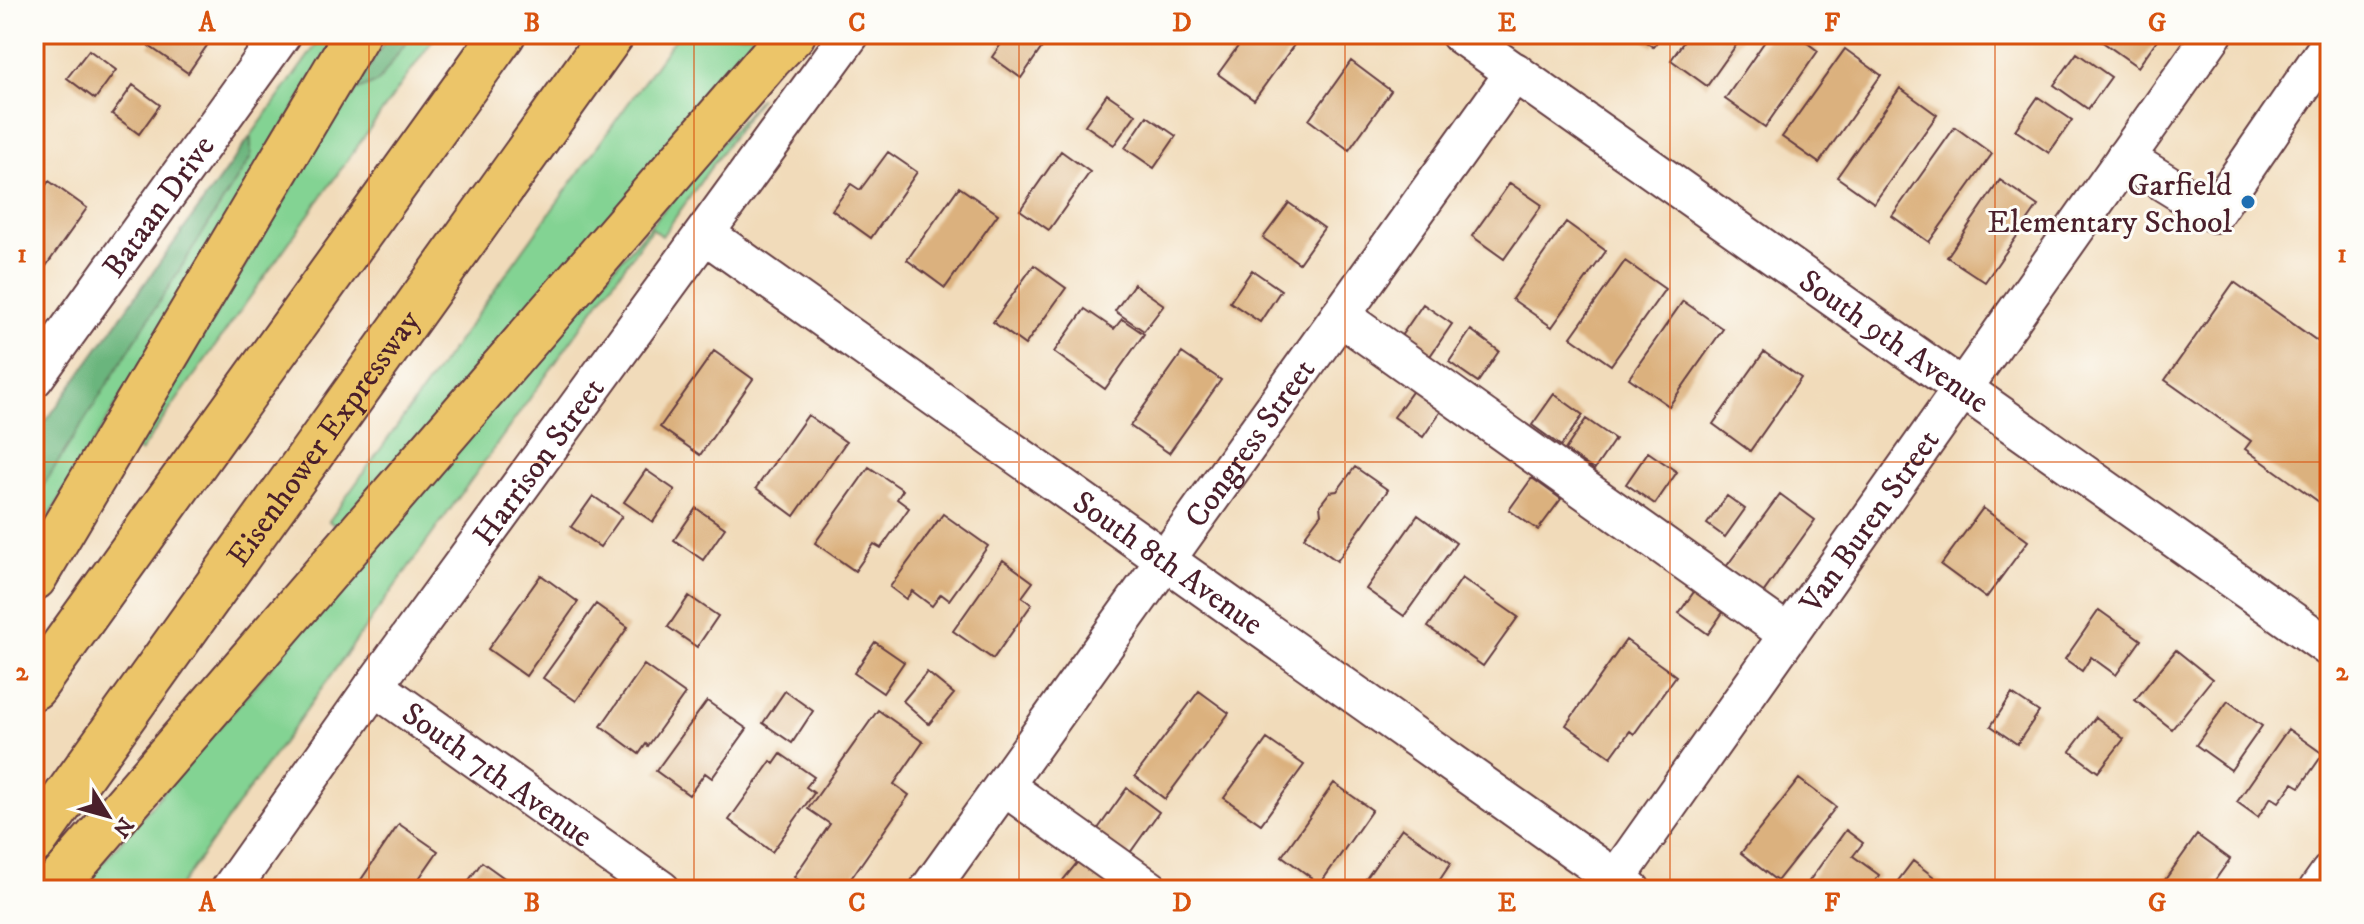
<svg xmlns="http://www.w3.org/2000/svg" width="2364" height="924" viewBox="0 0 2364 924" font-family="'IM FELL DW Pica',serif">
<rect width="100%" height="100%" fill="#fdfcf7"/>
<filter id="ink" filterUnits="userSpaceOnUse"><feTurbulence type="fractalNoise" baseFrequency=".0125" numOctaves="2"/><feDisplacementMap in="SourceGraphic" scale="16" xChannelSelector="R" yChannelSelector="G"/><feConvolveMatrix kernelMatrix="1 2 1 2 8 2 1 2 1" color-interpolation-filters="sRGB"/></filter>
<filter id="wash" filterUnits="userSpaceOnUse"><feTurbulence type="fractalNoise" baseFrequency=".006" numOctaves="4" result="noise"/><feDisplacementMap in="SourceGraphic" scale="32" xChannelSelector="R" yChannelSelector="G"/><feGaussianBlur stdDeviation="1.8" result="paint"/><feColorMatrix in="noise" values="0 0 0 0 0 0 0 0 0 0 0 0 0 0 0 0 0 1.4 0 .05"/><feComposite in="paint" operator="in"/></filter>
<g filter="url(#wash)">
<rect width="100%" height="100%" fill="#f1dbba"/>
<path fill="#83d393" stroke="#66795f" stroke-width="2" d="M324,34h15l-305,508v-104z
M389,34h48l-297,418 -5,-3 205,-342 11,-8z
M678,34h89l-427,496 -11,-9z
M760,98l-98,138 -10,-8 -475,662h-98z"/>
<path fill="#6ab57d" stroke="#5a6a54" stroke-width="2" d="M389,34h23l-34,48 -23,9z
M251,136v21l-217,343v-62z"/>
<g id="blocks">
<path fill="#dbb17e" d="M158,34h57l-27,39 -39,-27z
M1008,34h17l18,12 -22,32 -29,-21z
M1247,34h55l-48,66 -36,-26z
M1635,34h28l-10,13z
M1689,34h55l-37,52 -36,-26z
M1770,34h25l23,17 -53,76 -40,-28z
M2100,34h61l-23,33 -41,-29z
M1845,49l36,26 -62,88 -37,-26z
M89,50l27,20 -21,29 -28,-21z
M2077,53l34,24 -23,32 -34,-24z
M1351,61l40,30 -42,59 -40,-30z
M133,85l27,20 -21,29 -27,-20z
M1900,88l37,27 -63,88 -37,-26z
M1107,94l29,20 -22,31 -29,-20z
M2038,97l34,23 -23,33 -34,-23z
M1147,116l29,20 -22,32 -29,-20z
M1955,127l37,27 -63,88 -37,-26z
M1061,151l29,21 -41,58 -29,-20z
M888,152l29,20 -46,66 -39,-28 19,-26 9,6z
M2000,180l38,26 -53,76 -38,-25z
M49,181l38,27 -53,75v-81z
M1510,183l32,22 -38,54 -32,-23z
M959,187l39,27 -53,74 -38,-28z
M1289,203l35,25 -25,35 -36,-25z
M1566,222l40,29 -54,76 -40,-28z
M1625,261l40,28 -54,76 -40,-28z
M1034,265l32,23 -41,57 -32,-23z
M1252,270l29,20 -21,32 -30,-20z
M2234,282l89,63 7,-10v158l-8,11 -77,-55 6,-8 -86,-61z
M1134,284l30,21 -20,26 -29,-20z
M1683,301l40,28 -54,77 -40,-28z
M1423,304l29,20 -22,32 -29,-20z
M1085,309l29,20 8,-10 22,15 -39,55 -51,-37z
M1471,330l28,21 -21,31 -29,-20z
M714,351l39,28 -53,76 -40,-28z
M1764,352l37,26 -51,73 -37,-27z
M1182,353l39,27 -52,73 -39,-27z
M1417,385l28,20 -22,32 -29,-20z
M1554,394l29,21 -22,31 -29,-21z
M808,415l38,27 -52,74 -38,-28z
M1586,419l29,20 -21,31 -29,-20z
M1648,452l29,20 -22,32 -29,-20z
M869,467l34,23 -6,9 12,9 -28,40 -7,-4 -19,27 -40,-28z
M1355,467l33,23 -51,71 -33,-24 17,-23 -1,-9 10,-13 7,-1z
M646,470l29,20 -22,32 -29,-20z
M1532,478l29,21 -23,31 -29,-20z
M1780,494l35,26 -52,73 -37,-26z
M593,496l29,20 -22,31 -29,-20z
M1727,496l18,13 -20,28 -18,-13z
M696,508l29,20 -22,32 -29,-20z
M1983,508l45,33 -42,57 -45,-33z
M943,514l45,32 -39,54 -8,-6 -9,12 -20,-15 -6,8 -16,-12z
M1418,515l38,28 -52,73 -38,-27z
M1003,560l30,22 -11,15 10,7 -39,55 -40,-28z
M541,575l37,27 -52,74 -38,-27z
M1462,578l56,39 -35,49 -55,-39z
M1701,582l29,20 -22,32 -29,-21z
M689,596l29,20 -21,31 -29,-20z
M596,604l32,23 -52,74 -33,-23z
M2099,610l42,30 -25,35 -25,-18 -9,14 -17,-12z
M1626,640l50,36 -42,58 -4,-3 -19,26 -45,-32z
M875,642l29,20 -21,31 -29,-20z
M2176,650l36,29 -40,50 -37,-29z
M644,665l41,29 -37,52 -2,-2 -7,10 -38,-28z
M927,672l27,22 -25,30 -26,-23z
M785,691l28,20 -21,32 -29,-20z
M1199,691l30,22 -64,86 -30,-23z
M2012,694l27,18 -22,32 -26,-18z
M707,701l40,28 -35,49 -7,-5 -16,22 -33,-24z
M2228,701l34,25 -31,44 -35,-25z
M878,710l45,32 -29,42 15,11 -66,95h-30l-19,-13 36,-53 -22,-15z
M2096,717l28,22 -26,33 -28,-21z
M2288,729l35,25 -23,33 -7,-4 -14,19 -8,-5 -13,20 -21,-15z
M1267,739l37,26 -43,59 -37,-26z
M781,754l33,23 -8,10 8,6 -42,59 -43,-32 42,-59 3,3z
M1799,779l37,28 -59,74 -36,-28z
M1334,783l38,27 -52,74 -38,-28z
M1127,788l32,24 -32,45 -32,-24z
M399,824l39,27 -27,39h-57z
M1402,828l49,35 -18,27h-75z
M1846,830l17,13 -10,13 26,19 -10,15h-53l-9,-6z
M2197,835l33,24 -22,31h-38l-8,-6z
M1085,853l32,25 -10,12h-31l-13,-10z
M1913,861l38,29h-60z
M482,862l39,28h-59z"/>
</g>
</g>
<g filter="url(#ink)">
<use href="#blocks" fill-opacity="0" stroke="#633b40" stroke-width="2"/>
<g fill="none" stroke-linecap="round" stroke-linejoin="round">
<g stroke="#633b40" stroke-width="42">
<g id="minor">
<path id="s1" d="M1460,34l870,614"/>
<path d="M2125,158l89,55 116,-169"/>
<path id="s2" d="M705,234l926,656"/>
<path d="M1340,316l448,318"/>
<path id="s3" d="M34,378l248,-344"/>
<path id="s4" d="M374,686l287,204"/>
<path d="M1004,786l146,104"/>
<path id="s5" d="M230,890l144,-204 476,-652"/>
<path id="s6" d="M929,890l586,-818"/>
<path id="s7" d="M1608,890l605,-856"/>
<path d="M2318,890l12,-17"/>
</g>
</g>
<g stroke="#633b40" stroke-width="48">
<g id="highway">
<path d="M34,578l323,-544"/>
<path d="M34,687l469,-653"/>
<path id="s8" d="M34,841l578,-807"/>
<path d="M49,890l11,-9 709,-822 24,-25"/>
</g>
</g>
<path stroke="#633b40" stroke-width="5" stroke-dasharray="2 6" stroke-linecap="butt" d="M34,427l9,-13
M185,890l9,-12"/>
<use href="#minor" stroke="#fff" stroke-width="38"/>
<use href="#highway" stroke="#ecc569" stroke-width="44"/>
</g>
</g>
<path fill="none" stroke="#d8530f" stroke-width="2" stroke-opacity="0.55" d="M369,34v856M694,34v856M1019,34v856M1345,34v856M1670,34v856M1995,34v856M34,462h2296"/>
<circle fill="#1f6fb2" stroke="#fdfcf7" stroke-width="3" cx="2248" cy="202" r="8"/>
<g text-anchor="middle" stroke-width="6" stroke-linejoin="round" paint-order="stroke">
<g font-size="32" fill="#4a1f2b" stroke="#fdfcf7" text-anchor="end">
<text x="2232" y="195">Garfield<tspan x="2232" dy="37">Elementary School</tspan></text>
</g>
<g font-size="32" fill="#4a1f2b" stroke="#fdfcf7">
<text dy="11" stroke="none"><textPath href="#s3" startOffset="212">Bataan Drive</textPath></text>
<text dy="11" stroke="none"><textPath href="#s1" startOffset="532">South 9th Avenue</textPath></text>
<text dy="11" stroke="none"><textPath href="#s8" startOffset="496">Eisenhower Expressway</textPath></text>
<text dy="11" stroke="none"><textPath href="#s6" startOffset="550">Congress Street</textPath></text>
<text dy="11" stroke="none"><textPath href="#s5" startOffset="528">Harrison Street</textPath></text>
<text dy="11" stroke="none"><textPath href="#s7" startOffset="452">Van Buren Street</textPath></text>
<text dy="11" stroke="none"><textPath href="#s2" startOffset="568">South 8th Avenue</textPath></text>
<text dy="11" stroke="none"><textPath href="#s4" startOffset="152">South 7th Avenue</textPath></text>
</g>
</g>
<rect width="2364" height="924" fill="none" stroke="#fdfcf7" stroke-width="88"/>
<g transform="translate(108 816) rotate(127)" stroke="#fdfcf7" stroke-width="6" paint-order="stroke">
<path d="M0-6L14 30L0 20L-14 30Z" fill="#4a1f2b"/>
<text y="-12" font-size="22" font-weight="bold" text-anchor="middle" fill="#4a1f2b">N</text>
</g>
<rect x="44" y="44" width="2276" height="836" fill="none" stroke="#d8530f" stroke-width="3"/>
<g font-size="26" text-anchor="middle" font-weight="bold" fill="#d8530f">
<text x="207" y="31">A</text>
<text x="532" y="31">B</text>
<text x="857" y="31">C</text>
<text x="1182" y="31">D</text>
<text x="1507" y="31">E</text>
<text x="1832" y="31">F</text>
<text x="2157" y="31">G</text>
<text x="22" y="262">1</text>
<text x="2342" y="262">1</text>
<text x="22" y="680">2</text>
<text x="2342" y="680">2</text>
<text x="207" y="911">A</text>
<text x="532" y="911">B</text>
<text x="857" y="911">C</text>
<text x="1182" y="911">D</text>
<text x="1507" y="911">E</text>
<text x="1832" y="911">F</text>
<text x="2157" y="911">G</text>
</g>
</svg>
